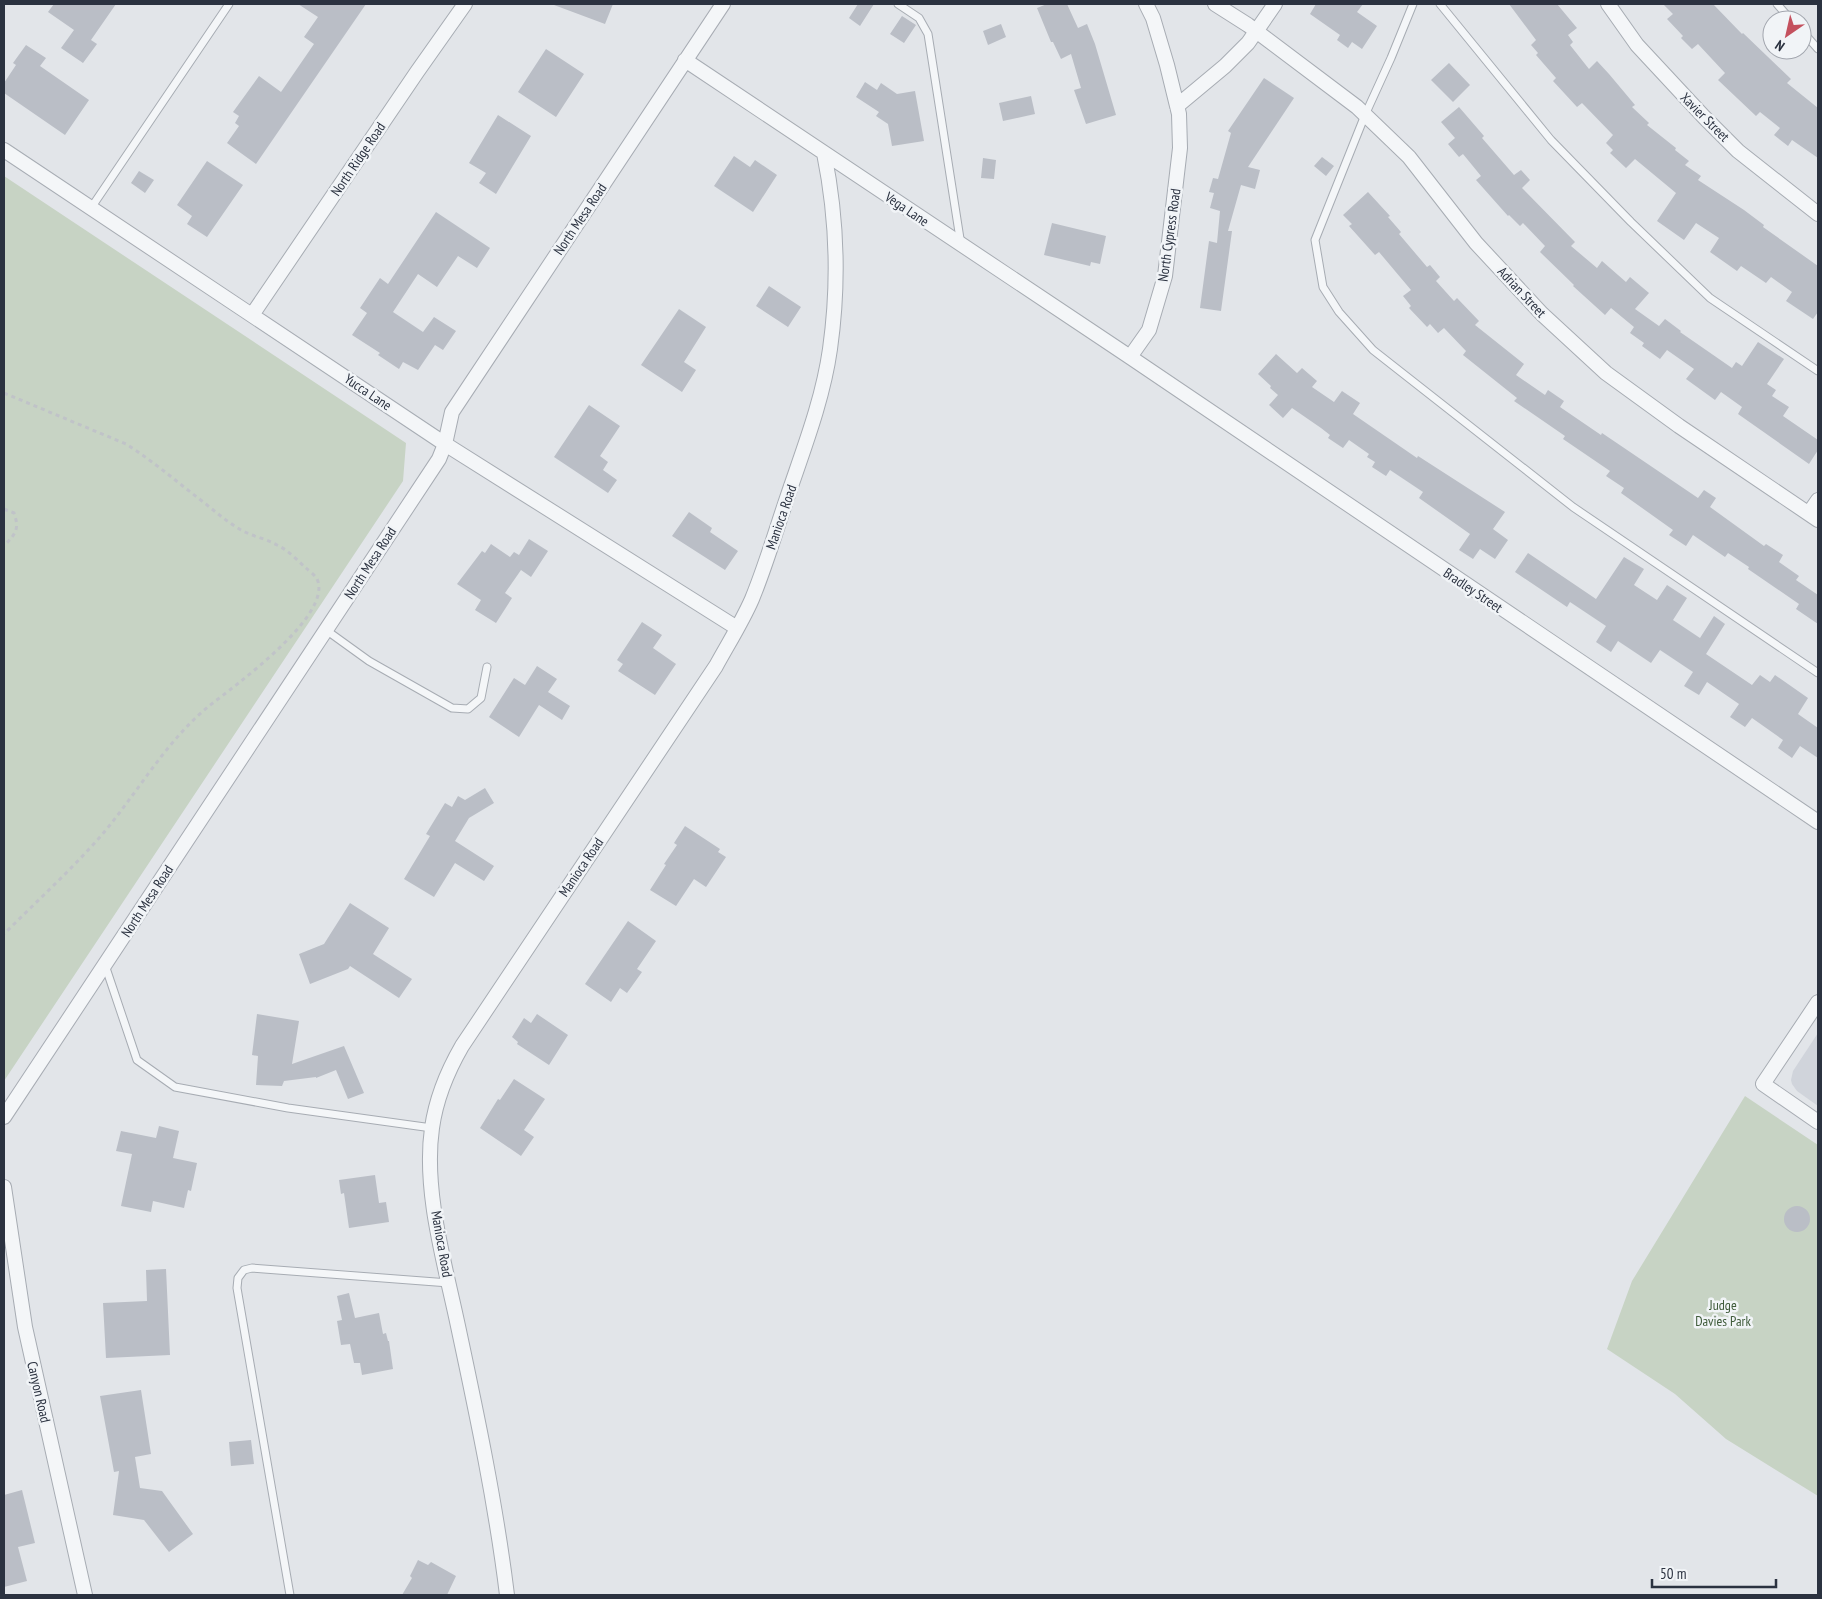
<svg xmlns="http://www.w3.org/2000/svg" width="1822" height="1599" viewBox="0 0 1822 1599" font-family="'PT Sans Narrow',sans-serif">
<rect width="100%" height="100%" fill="#e2e5e9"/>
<path fill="#d0d4db" d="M1818,1033v73l-21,-15 -5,-7 -1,-4 2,-9z"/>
<path fill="#c7d3c4" d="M4,176l402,267 -3,38 -399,600z
M1745,1096l73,49v351l-92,-57 -51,-45 -68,-45 25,-68z"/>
<path fill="#babec6" d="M54,4h62l-25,36 6,4 -14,19 -22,-15 13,-18 -26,-18z
M298,4h68l-110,160 -29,-21 12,-17 -4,-3 4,-7 -6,-4 26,-36 22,16 33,-48 -10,-7 14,-20z
M554,4h59l-8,20 -51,-19z
M858,4h16l-14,22 -11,-8z
M1047,4h20l11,24 9,-4 8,20 21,71 -30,9 -12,-34 7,-2 -10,-34 -10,5 -8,-17h-2l-14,-34z
M1316,4h47l-6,8 20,14 -15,23 -10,-7 -4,6 -11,-8 3,-5 -30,-21z
M1509,4h48l20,24 -9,7 5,7 -3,3 19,24 8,-8 12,13 26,31 -3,2 17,16 -2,2 29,23 -1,2 14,11 -4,4 16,11 -3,4 46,30 20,15 -1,2 55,39v46l-5,7 -27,-18 6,-9 -21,-15 -5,6 -25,-17 -4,5 -27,-19 9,-14 -23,-15 -12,17 -27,-19 19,-28 -41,-34 -9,9 -16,-15 3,-3 -7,-7 7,-8 -31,-32 -5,4 -24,-26 3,-3 -20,-23 2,-2 -7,-8 5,-5z
M1663,4h50l29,30 1,-1 48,46 -4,4 31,25v50l-26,-18 -4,6 -14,-11 6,-7 -20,-16 -4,4 -38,-36 7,-7 -27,-29 -6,5 -11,-11 2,-2 -16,-17 6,-5z
M902,16l14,9 -12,18 -14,-9z
M1001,24l5,13 -18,8 -5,-14z
M26,45l20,13 -6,8 49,34 -24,35 -61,-42v-10l12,-18 -3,-2z
M546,49l38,25 -28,43 -38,-25z
M1449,63l21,22 -17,17 -22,-22z
M1264,78l30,20 -46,69 12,3 -5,19 -14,-4 -13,46h4l-11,80 -21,-3 9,-67 8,2 3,-32 -10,-3 4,-15 -5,-1 4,-14 5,1 13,-46 -3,-2z
M865,82l12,8 4,-7 16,11 18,-3 9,50 -32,5 -4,-22 -12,-8 3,-4 -23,-15z
M1031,96l4,18 -32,7 -4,-18z
M1459,107l25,29 -2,2 32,37 7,-5 9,10 -8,8 53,54 -4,4 26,22 5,-7 24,21 4,-5 19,16 -14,16 24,17 6,-7 16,12 -1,1 52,36 4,-6 6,4 16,-24 26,17 -17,25 9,6 -4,6 17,11 -6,9 35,24v10l-9,14 -71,-50 4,-7 -21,-15 -6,8 -29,-21 8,-10 -27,-19 -7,9 -18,-13 2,-3 -14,-10 4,-6 -23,-19 -6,7 -32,-29 1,-1 -34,-33 5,-6 -22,-23 -3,3 -11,-11 -1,1 -32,-36 5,-4 -18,-22 -4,3 -11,-13 7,-6 -14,-16z
M498,115l33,21 -35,58 -17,-11 7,-10 -17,-10z
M734,156l16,11 5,-7 22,15 -24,37 -39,-26z
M1322,157l12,9 -8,10 -12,-10z
M983,158l13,2 -2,19 -13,-1z
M207,161l36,24 -36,52 -20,-13 5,-8 -15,-11z
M139,171l15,9 -9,13 -14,-10z
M1368,192l22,24 -2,1 13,15 -2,2 28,33 3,-2 10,12 -4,4 18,20 3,-3 22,23 -4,4 49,39 -8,11 29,20 3,-5 16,11 -4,6 41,28 1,-2 96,65 6,-8 12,8 -6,9 54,39 2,-2 17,11 -4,7 20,14 -3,4 22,15v29l-22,-15 3,-5 -51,-35 1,-2 -21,-14 -3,4 -32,-22 -7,11 -17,-11 4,-5 -52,-37 3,-5 -18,-12 4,-5 -47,-32 2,-3 -51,-35 3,-3 -54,-43 3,-4 -22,-23 -6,5 -8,-9 -3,3 -18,-19 2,-2 -8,-10 8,-6 -32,-38 -4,3 -26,-29 3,-2 -9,-9z
M436,212l54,36 -13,20 -19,-12 -21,31 -19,-13 -25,38 30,20 11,-15 22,14 -13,19 -8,-5 -17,25 -15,-8 -4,7 -21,-14 2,-2 -28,-18 15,-22 -7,-5 20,-30 8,6z
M1052,223l54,13 -6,28 -9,-2 -1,4 -46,-11z
M769,286l32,21 -13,20 -32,-21z
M679,309l27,18 -22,35 12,8 -14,22 -41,-27z
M1276,354l21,19 5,-5 15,13 -5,6 22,15 8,-11 18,12 -7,11 64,44 1,-2 87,56 -12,17 15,11 -13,19 -15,-10 -7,10 -14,-9 11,-16 -51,-36 4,-6 -33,-22 -4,6 -14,-9 3,-5 -8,-5 2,-3 -20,-14 -6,8 -15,-10 2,-3 -9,-7 -29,-20 -9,10 -14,-13 9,-10 -8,-7 1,-2 -13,-12z
M589,405l31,21 -20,30 8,6 -5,8 14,10 -9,13 -54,-36z
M689,512l23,16 -2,4 28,19 -13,19 -53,-34z
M529,539l19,12 -17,26 -10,-7 -16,23 7,5 -16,25 -21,-13 6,-10 -24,-16 25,-33 3,2 6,-9 19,13 4,-5 5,3z
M1528,553l68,46 28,-42 20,12 -10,16 23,15 10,-15 20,13 -14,22 27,18 14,-22 11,8 -19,30 46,31 8,-10 10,7 5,-7 33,23 -10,16 20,14v30l-18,-12 -8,12 -14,-10 5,-8 -31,-22 -7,9 -15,-10 9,-13 -32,-22 -8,13 -15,-9 9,-14 -33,-22 -9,13 -33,-22 -7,11 -15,-10 10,-16 -36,-24 -3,5 -52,-35z
M642,622l20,13 -9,13 23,16 -21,31 -37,-24 5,-7 -6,-4z
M537,666l20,13 -9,13 22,14 -8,14 -23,-15 -20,32 -30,-20 25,-39 11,7z
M485,788l9,15 -25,15 -14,23 39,25 -10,15 -29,-18 -21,34 -30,-18 26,-43 -4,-2 19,-31 7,4 6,-11 7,4z
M685,826l35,23 -2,3 8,5 -20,30 -12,-8 -18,27 -26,-16 16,-25 -2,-1 13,-19 -3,-2z
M350,903l39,25 -16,26 39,25 -13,19 -49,-32 -2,3 -38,15 -11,-30 25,-10z
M628,921l28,20 -19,28 5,3 -15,21 -7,-5 -9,14 -26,-18z
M257,1014l42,7 -7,43 52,-18 20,47 -16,6 -12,-29 -20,8v-1l-32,4 -2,5 -26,-1 2,-29 -6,-1z
M537,1014l31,21 -19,30 -32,-21 1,-2 -6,-5 12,-19 7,5z
M514,1079l31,20 -21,31 10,7 -13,19 -41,-28 18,-29 2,1z
M159,1126l20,5 -6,27 24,5 -6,28 -3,-1 -4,18 -31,-7 -2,11 -30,-6 11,-52 -16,-3 5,-20 35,7z
M375,1175l4,28 7,-1 3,20 -40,6 -5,-35 -3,1 -2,-14z
M1784 1219a13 13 0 1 1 26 0a13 13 0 1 1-26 0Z
M166,1269l4,86 -64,3 -3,-55 44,-2 -1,-31z
M349,1293l6,25 24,-5 4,21 3,-1 2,8h1l4,28 -31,6 -2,-12h-6l-4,-19 -9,1 -4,-24 5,-1 -5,-24z
M141,1390l10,64 -16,3 5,31 22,3 31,43 -24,18 -25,-32 -31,-5 6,-44 -5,1 -14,-76z
M251,1440l3,24 -23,2 -2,-24z
M22,1490l13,53 -17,4 9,34 -23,6v-92z
M418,1560l10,5 3,-3 25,14 -9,19h-45l10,-17 -2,-2z"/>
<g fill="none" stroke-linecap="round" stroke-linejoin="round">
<g stroke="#a7acb3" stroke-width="9">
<path id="service" d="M898,4l21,14 9,16 33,211
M1413,4l-22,54 -26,57 -50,125 8,47 16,25 34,38 200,157 245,166
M1440,4l111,136 80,82 79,76 108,73
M1777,4l14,16
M1802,31l16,18
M91,208l138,-204
M326,630l43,31 83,47 16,1 13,-11 6,-31
M105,965l32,95 38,27 113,21 144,20
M290,1595l-53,-307 1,-10 6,-8 8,-2 197,15"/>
</g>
<g stroke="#a7acb3" stroke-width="16">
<path id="minor" d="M1215,4l33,21 109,82 52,50 67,86 66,71 64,59 73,53 139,94
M1608,4l29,41 67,72 34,34 80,63
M685,60l445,297 688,465
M1177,106l48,-40 23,-23 27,-39
M4,150l441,294 292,184
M252,315l165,-243 48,-68
M1130,357l19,-27 16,-54 15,-128 -1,-34 -12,-49 -14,-47 -7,-14
M1809,513l9,-13
M1818,1002l-55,82 55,38
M4,1117l435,-658 6,-15 7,-32 271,-408
M4,1187l21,140 60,268
M507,1595c-11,-90 -30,-180 -49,-269 -13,-62 -35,-135 -26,-198 4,-29 15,-56 30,-82l254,-380c12,-22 26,-44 36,-67 14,-34 24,-69 36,-104 16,-47 35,-96 42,-146 9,-64 7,-132 -6,-196"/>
</g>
<path stroke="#c0c3c8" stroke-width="3" stroke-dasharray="4 4" stroke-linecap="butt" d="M4,393l122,51c27,17 51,38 76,57 14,11 27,23 43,31 10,5 22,7 32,13 11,5 20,15 29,23 3,3 9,7 11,11 17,36 -84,108 -108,127 -44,36 -72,88 -109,131 -30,34 -64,65 -96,97
M4,509l10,4c6,17 1,21 -10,33"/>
<use href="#service" stroke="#f4f6f8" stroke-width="7"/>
<use href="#minor" stroke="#f4f6f8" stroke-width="14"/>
</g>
<g text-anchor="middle" stroke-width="5" stroke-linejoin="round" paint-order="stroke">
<g font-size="14" fill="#2b3240" stroke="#f1f4f7">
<text transform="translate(1705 117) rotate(45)" y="5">Xavier Street</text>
<text transform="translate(358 159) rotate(-56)" y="5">North Ridge Road</text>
<text transform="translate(907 209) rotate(34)" y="5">Vega Lane</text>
<text transform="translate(580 219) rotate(-56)" y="5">North Mesa Road</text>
<text transform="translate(1169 235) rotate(-82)" y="5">North Cypress Road</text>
<text transform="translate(1522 292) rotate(47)" y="5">Adrian Street</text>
<text transform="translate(368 392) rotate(34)" y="5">Yucca Lane</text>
<text transform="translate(781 517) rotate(-71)" y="5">Manioca Road</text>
<text transform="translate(370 563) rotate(-57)" y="5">North Mesa Road</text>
<text transform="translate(1473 590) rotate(34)" y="5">Bradley Street</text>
<text transform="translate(581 867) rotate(-56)" y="5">Manioca Road</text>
<text transform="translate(147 901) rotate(-57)" y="5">North Mesa Road</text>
<text transform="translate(442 1244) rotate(80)" y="5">Manioca Road</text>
<text transform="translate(39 1392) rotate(77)" y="5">Canyon Road</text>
</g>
<g font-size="14" fill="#3f5b3a" stroke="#f1f4f7">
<text x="1723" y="1310">Judge<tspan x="1723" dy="16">Davies Park</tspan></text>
</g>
</g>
<rect width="1822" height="1599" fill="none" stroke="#2b3240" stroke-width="10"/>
<g transform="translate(1787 35) rotate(214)"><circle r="24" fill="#f1f4f7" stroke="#a2a6ae"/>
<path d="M0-4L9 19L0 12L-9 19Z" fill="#c4515e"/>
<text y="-8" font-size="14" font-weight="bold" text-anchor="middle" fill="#2b3240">N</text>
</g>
<path d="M1652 1579v8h124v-8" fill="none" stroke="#2b3240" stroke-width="2.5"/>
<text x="1660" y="1579" font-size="15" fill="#2b3240" stroke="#f1f4f7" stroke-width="4" paint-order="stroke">50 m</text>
</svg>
